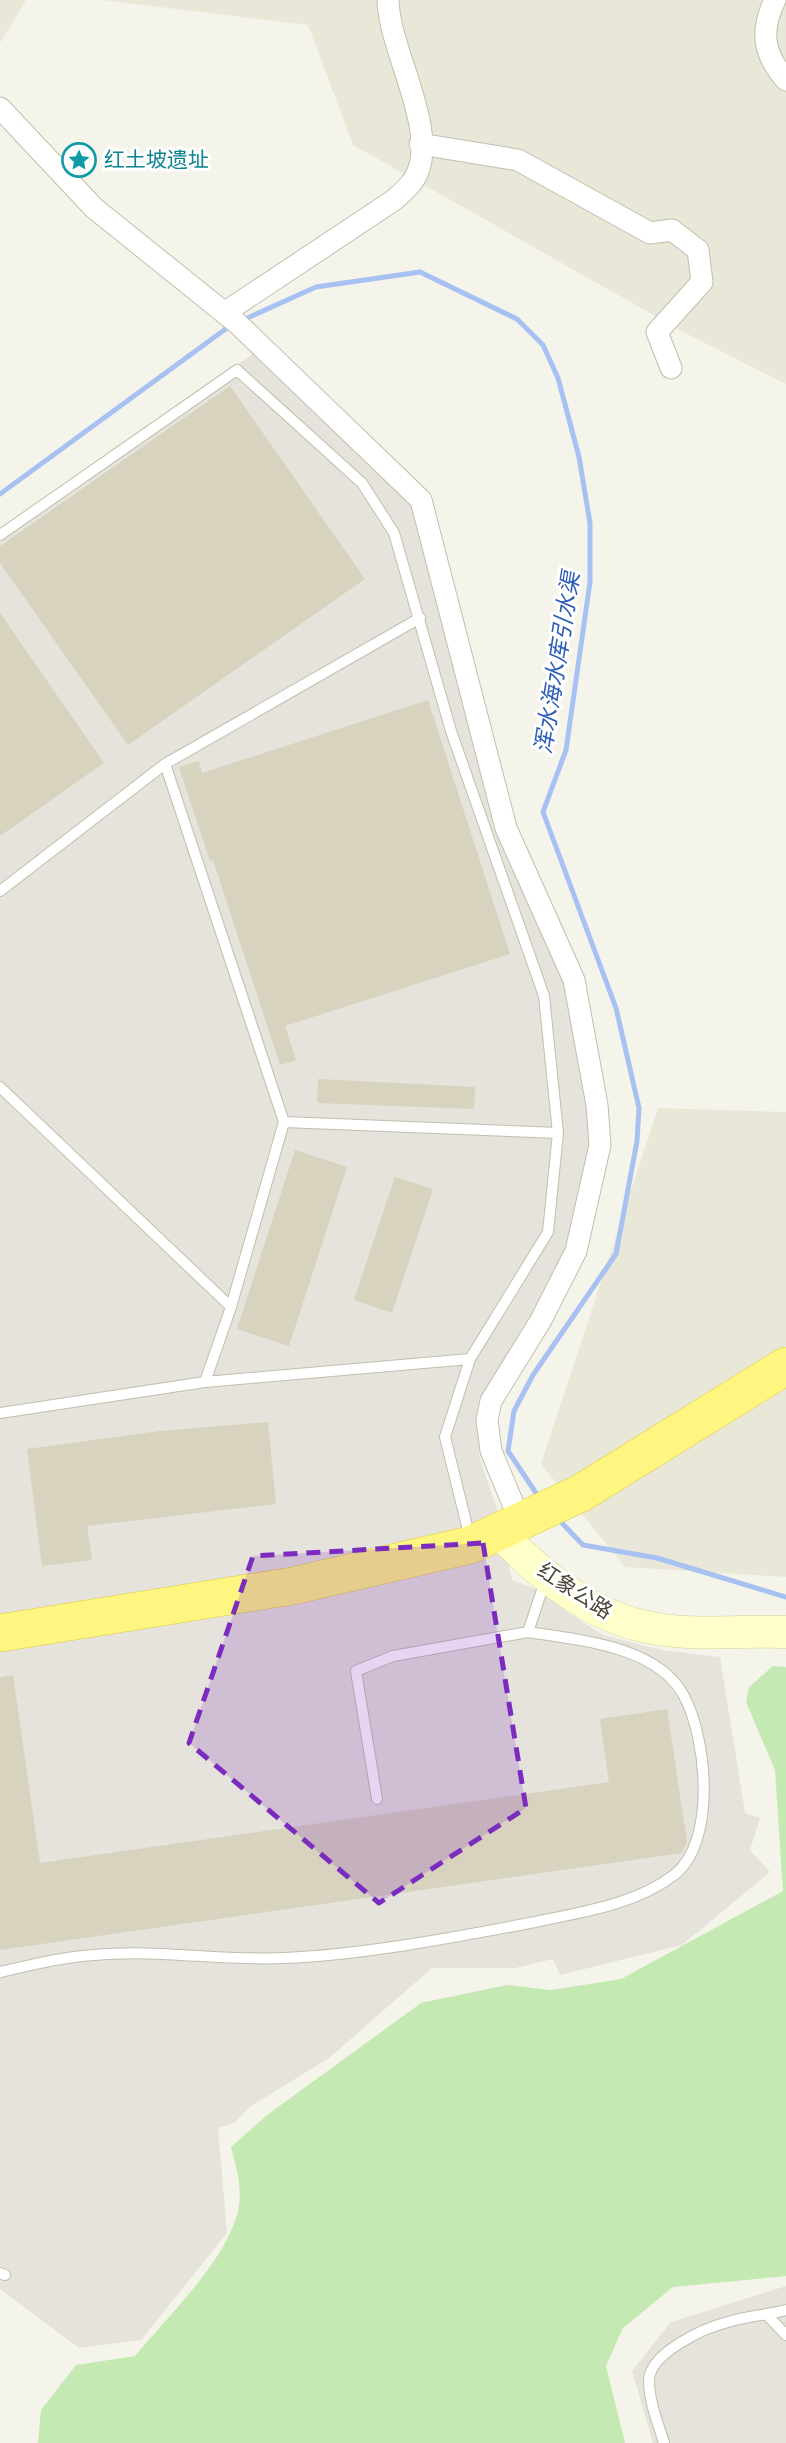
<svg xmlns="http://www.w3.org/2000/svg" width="786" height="2443" viewBox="0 0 786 2443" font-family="Overpass,'Noto Sans SC',sans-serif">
<rect width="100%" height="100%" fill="#f5f4ea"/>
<path fill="#e9e8d8" d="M0,0h26l-26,43z
M102,0h684v384l-99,-50 -334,-189 -45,-120z
M658,1108l128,4v465l-161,-10 -84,-103z"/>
<path fill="#e5e3db" d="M254,353l162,147 85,334 70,166 25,143 -31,118 -81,138 -4,14 -1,43 20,59 13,65 32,12 23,20 36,23 59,15 58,7 25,156 15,5 -10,32 20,22 -88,73 -122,30 -7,-16 -38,9h-83l-103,90 -78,48 -17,17 -16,5 9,105 -86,107 -62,8 -79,-59v-1761z
M786,2286v157h-133l-21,-72 39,-49z"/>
<path fill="#c4e9b2" d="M773,1666l13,1v609l-113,11 -50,41 -17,38 19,77h-587l3,-33 35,-45 59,-9c33,-40 96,-100 104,-150 3,-20 -3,-40 -8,-59l36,-32 154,-112 86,-18 44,5 70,-11 162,-88 -8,-121 -29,-68 3,-15z"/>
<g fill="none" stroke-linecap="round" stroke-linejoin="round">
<path stroke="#a6c1f2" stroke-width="5" d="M243,320l73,-33 104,-15 97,47 26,26 15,33 21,79 11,66v59l-24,168 -23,62 73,196 23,100 -2,33 -21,113 -83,121 -19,36 -6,40 32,48
M0,494l231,-169
M558,1519l25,26 74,13 129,39"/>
</g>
<path fill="#d7d3bf" d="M230,386l135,193 -237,166 -128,-182v-17z
M0,613l104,150 -104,73z
M428,700l82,254 -225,72 11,34 -16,5 -67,-205 -3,1 -31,-94 20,-6 3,12z
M318,1079l157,8 -1,22 -157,-6z
M295,1150l52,17 -58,179 -52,-17z
M395,1177l38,12 -41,124 -38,-13z
M268,1422l8,82 -189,22 5,34 -50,6 -15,-117 133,-18z
M13,1675l27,188 569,-81 -9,-63 67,-10 20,133 -5,11 -682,97v-273z"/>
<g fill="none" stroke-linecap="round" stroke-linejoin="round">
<g stroke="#c1bfac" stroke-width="12">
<path id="service" d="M0,535l237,-165 125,113 32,50 57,198 93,265 14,137 -10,99 -78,127 -25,78 25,101
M165,764l119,358 274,11
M0,891l165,-127 255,-146
M0,1087l231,220
M205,1382l26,-75 53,-185
M0,1413l205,-31 265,-23
M377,1799l-21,-128 37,-15 135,-24
M0,1972c31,-7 62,-15 94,-17 63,-6 126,6 190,3 78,-3 173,-21 251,-36 46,-10 100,-17 139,-47 43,-33 33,-136 10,-179 -26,-50 -105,-56 -156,-64l17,-51
M0,2273l5,2
M767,2315l19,20
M664,2443c-6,-20 -15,-41 -15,-63 1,-27 55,-52 79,-58 19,-6 39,-7 58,-12"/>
</g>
<g stroke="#c1bfac" stroke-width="23">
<path id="minor" d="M775,0c-15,31 -12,54 11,80
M0,108l94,100 143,115 184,177 85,328 68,152 23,125 3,40 -24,106 -35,69 -50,81 -4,19 4,31 30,72
M420,144l98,16 132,73 22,-3 26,20 4,32 -45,50 14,36
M224,313l170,-113c10,-9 20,-17 24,-29 18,-46 -29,-122 -30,-171"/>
</g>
<g stroke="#d2d197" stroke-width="33">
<path id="secondary" d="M500,1533c39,41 90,83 147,94 45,10 93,3 139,5"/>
</g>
<g stroke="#e0ca39" stroke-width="38">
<path id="trunk" d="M0,1633l292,-47 178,-41 111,-52 205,-127"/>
</g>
<use href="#service" stroke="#fff" stroke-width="10"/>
<use href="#minor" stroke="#fff" stroke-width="21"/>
<use href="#secondary" stroke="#ffffca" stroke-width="32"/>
<use href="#trunk" stroke="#fff682" stroke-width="37"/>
</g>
<path fill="#7b2cbf" fill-opacity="0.2" stroke="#7b2cbf" stroke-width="5" stroke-dasharray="14 9" stroke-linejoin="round" d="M483,1543l43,265 -147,95 -190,-160 64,-187z"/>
<defs>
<g id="sight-ring" transform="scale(1.75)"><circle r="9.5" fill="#fff" stroke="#0f9aa8" stroke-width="1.5"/><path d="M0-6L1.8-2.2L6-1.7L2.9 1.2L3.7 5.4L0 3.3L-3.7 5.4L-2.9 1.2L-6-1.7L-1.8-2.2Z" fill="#0f9aa8"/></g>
</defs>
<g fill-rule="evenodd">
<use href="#sight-ring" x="79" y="160"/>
</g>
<g text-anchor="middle" stroke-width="6" stroke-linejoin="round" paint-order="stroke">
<g font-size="21" fill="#0d838f" stroke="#fff" text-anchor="start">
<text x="104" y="167">红土坡遗址</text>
</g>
<g font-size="21" fill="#494638" stroke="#fff">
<text transform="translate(575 1591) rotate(33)" y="7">红象公路</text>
</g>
<g font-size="23" font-style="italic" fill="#2e5db7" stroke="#fff">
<text transform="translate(557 663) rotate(-81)" y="8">浑水海水库引水渠</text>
</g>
</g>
</svg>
